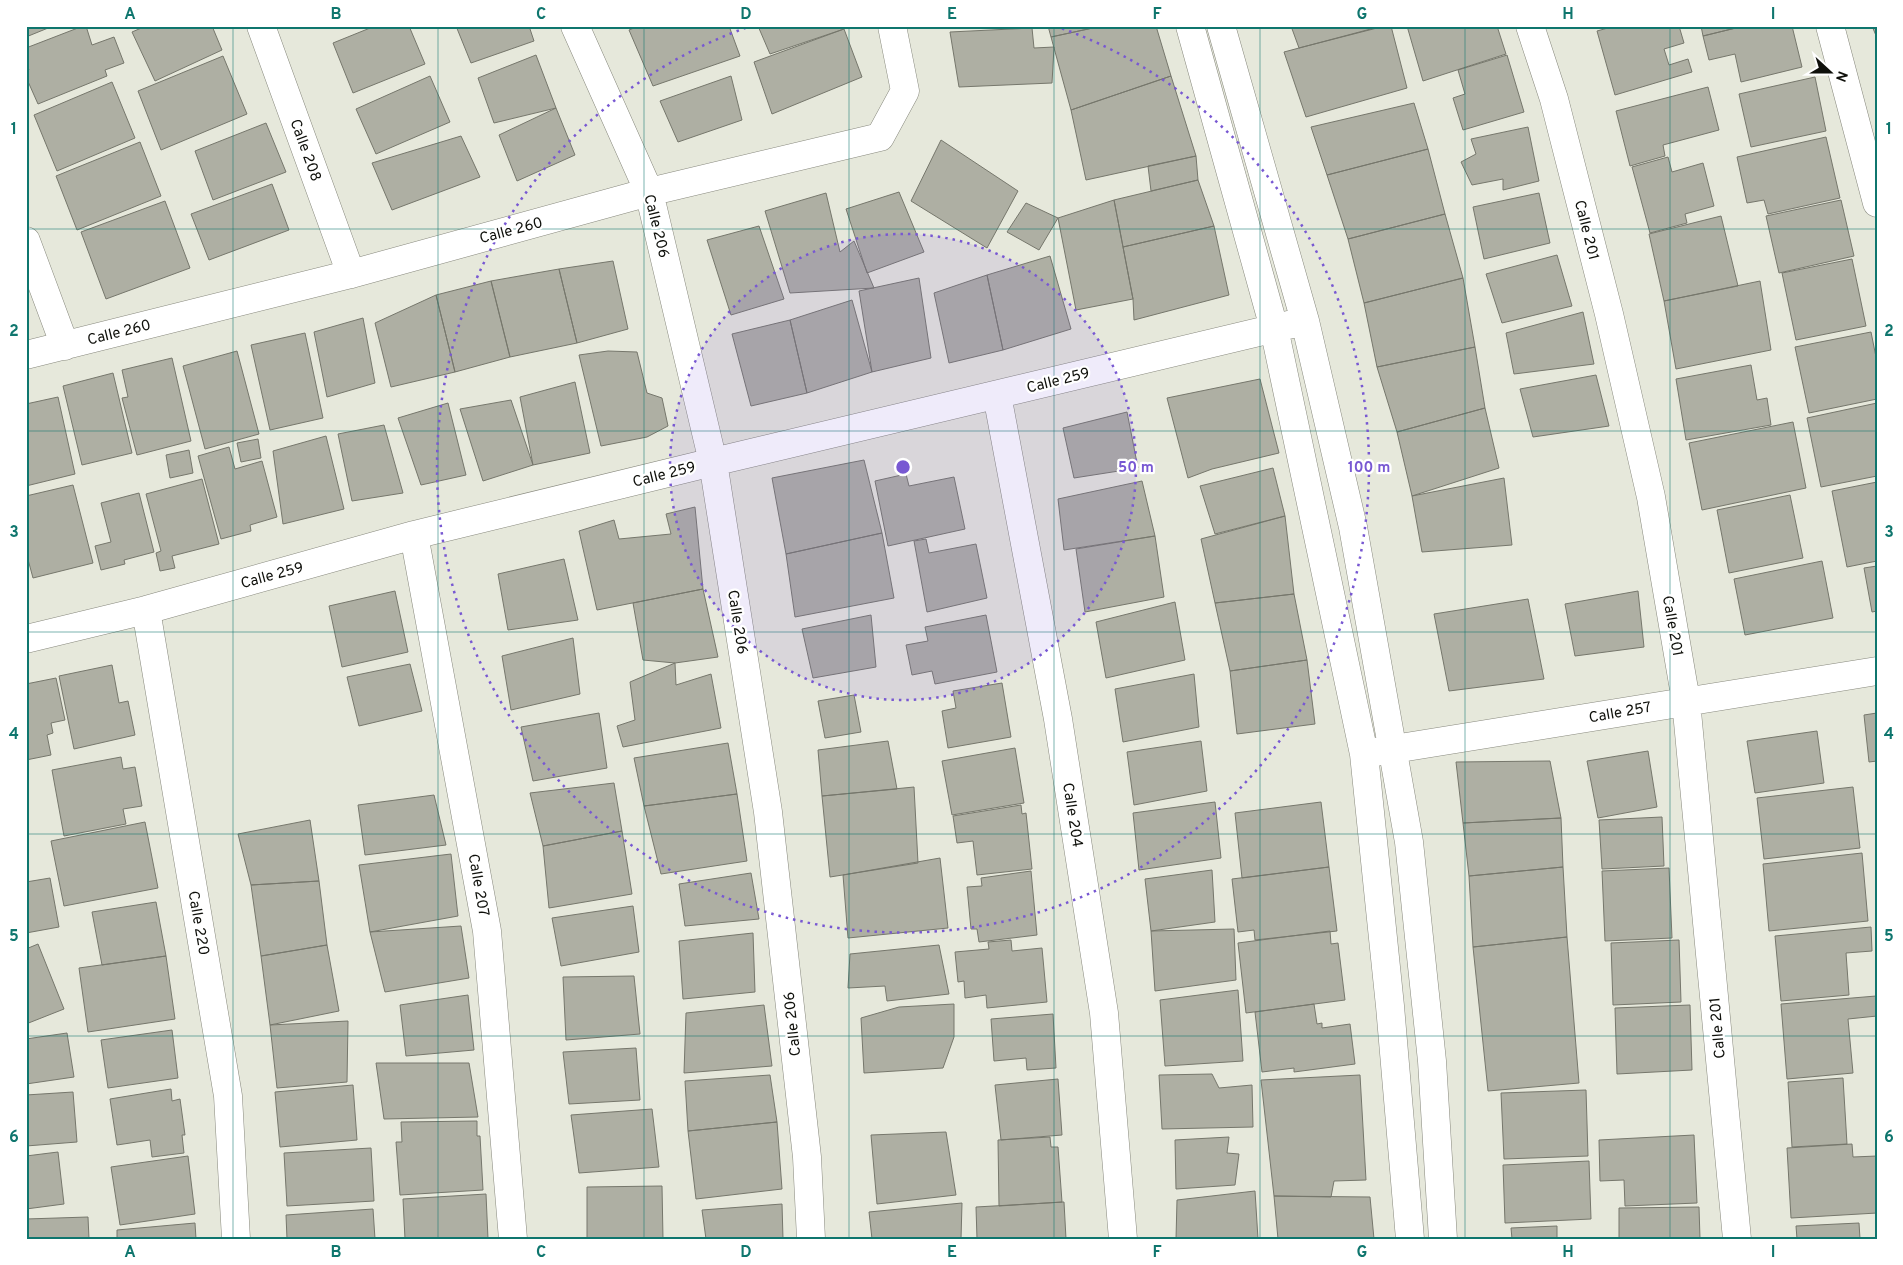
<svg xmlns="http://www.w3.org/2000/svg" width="1903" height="1265" viewBox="0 0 1903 1265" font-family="Overpass,sans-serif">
<rect width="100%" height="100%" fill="#e6e8db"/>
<path fill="#aeafa3" stroke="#76776c" d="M26,26h27l-27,11z
M83,26h3l6,19 22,-8 10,26 -19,7 2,6 -69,28 -12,-27v-6l3,-1 -3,-8v-14z
M146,26h66l10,24 -67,31 -23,-49z
M375,26h34l16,38 -72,29 -20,-50z
M456,26h73l5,15 -63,22z
M639,26h90l11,30 -87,30 -24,-56z
M758,26h85l1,3 -74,25z
M1048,26h54l-51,11z
M1102,26h54l15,50 -100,34 -20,-73z
M1291,26h85l1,2 -78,20z
M1382,26h9l16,62 -101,29 -22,-65z
M1407,26h90l9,28 -83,27z
M1615,26h64l5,17 -20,6 5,16 19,-6 4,13 -77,23 -18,-64z
M1701,26h43l-41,10z
M1744,26h48l10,41 -61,15 -6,-28 -26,6 -6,-24z
M1872,26h5v12z
M1032,28l2,20 20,-1 -2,36 -93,4 -9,-55z
M844,29l18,48 -90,37 -18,-52z
M536,55l20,53 -62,15 -16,-45z
M1507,55l17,57 -61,18 -10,-32 12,-4 -7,-24z
M223,56l24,58 -86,36 -23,-59z
M430,76l20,46 -74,32 -20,-45z
M731,76l11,44 -64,22 -18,-41z
M1171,76l25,80 -110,24 -15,-70z
M1815,77l11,54 -75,16 -12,-53z
M112,82l23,56 -78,33 -23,-56z
M1708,87l11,43 -56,15 2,11 -35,10 -14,-55z
M1414,103l14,46 -101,26 -16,-48z
M556,108l19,47 -58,26 -18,-46z
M266,123l20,49 -73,28 -18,-49z
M1528,127l11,54 -36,9v-11l-31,6 -11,-23 15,-8 -5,-15z
M461,136l19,41 -88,33 -20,-47z
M1826,137l14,61 -72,16 -4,-14 -17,3 -10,-46z
M941,140l77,51 -31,57 -76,-47z
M140,142l21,54 -84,34 -21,-54z
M1428,149l17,65 -97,25 -21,-64z
M1196,156l2,24 -47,11 -3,-25z
M1668,157l4,15 31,-9 11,43 -29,8 2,9 -37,10 -18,-66z
M1198,180l16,46 -91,21 -9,-47z
M272,184l17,46 -80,30 -18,-46z
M899,192l25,60 -57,21 -21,-64z
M826,193l14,59 14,-11 20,47 -84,5 -25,-82z
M1539,193l11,50 -66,16 -11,-52z
M1114,200l19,99 -57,11 -18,-92z
M1841,200l13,56 -75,17 -13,-57z
M165,201l25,67 -84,31 -25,-67z
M1026,203l32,15 -19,32 -32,-18z
M1445,214l18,64 -99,25 -16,-64z
M1721,216l17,70 -74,15 -15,-67z
M759,226l25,73 -53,16 -24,-75z
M1214,226l15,69 -95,25 -1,-21 -10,-52z
M1557,255l15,51 -70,17 -16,-49z
M1050,256l21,73 -68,21 -16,-75z
M1852,259l14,67 -70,14 -14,-67z
M613,261l15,68 -51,14 -18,-74z
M559,269l18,74 -67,14 -19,-76z
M987,275l16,75 -54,13 -15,-70z
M919,278l12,80 -59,14 -13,-81z
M1463,278l12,69 -98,20 -13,-64z
M491,281l19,76 -55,15 -19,-77z
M1760,281l11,69 -95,19 -12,-68z
M436,295l19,77 -64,15 -16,-64z
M852,300l20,72 -65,21 -17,-73z
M1583,312l11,52 -80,10 -8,-41z
M363,318l12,65 -48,14 -13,-65z
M790,320l17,73 -56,13 -19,-72z
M1871,332l6,30v37l-68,14 -14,-66z
M305,333l18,85 -53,12 -19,-85z
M1475,347l10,61 -88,24 -20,-65z
M237,351l22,83 -54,15 -22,-83z
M608,351l29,1 10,41 15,5 6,28 -21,11 -46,9 -22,-91z
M172,358l19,83 -54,14 -15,-57 6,-1 -6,-27z
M1751,365l6,35 10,-2 4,27 -85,15 -10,-61z
M113,373l19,80 -50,12 -19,-79z
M1596,375l13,51 -76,11 -13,-48z
M1260,379l19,74 -67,16 -24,9 -21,-80z
M575,382l15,71 -57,12 -13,-68z
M58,397l17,77 -49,12v-82z
M511,400l22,65 -50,16 -23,-72z
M448,403l18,72 -45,10 -23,-67z
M1877,403v73l-56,11 -14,-69z
M1485,408l14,60 -87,28 -15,-64z
M1127,412l11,56 -64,10 -11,-50z
M1793,422l13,66 -104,22 -13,-67z
M384,425l19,68 -51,8 -14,-67z
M326,436l18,73 -61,15 -10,-73z
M258,439l3,19 -20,4 -4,-19z
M229,447l6,22 27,-8 15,56 -27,8 1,6 -30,8 -23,-83z
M189,450l4,23 -23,5 -4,-23z
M864,460l18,73 -96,21 -14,-76z
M1273,468l12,48 -70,18 -15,-48z
M906,474l3,12 45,-9 11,52 -77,17 -13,-65z
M1504,478l8,67 -90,7 -10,-56z
M202,479l17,65 -47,12 3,12 -15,3 -4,-18 5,-2 -15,-57z
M1142,481l13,55 -91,14 -6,-51z
M1877,482v79l-30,6 -15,-76z
M73,485l20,78 -60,15 -7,-26v-56z
M139,493l15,59 -30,8 1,4 -24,6 -6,-24 16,-4 -10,-39z
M1790,495l13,63 -74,15 -12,-63z
M695,507l8,82 -106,21 -18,-79 35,-11 5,19 52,-5 -5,-20z
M1285,516l9,78 -79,9 -14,-64z
M882,533l12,65 -99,19 -9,-63z
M1155,536l9,61 -79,15 -9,-63z
M926,539l3,14 47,-9 11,54 -60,14 -13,-71z
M564,559l14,61 -70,10 -10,-56z
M1822,561l11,57 -88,17 -11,-56z
M1877,566v45l-5,1 -8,-44z
M703,589l15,68 -43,6 -32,-3 -10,-57z
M395,591l13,61 -66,15 -13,-61z
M1638,591l6,56 -69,9 -10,-52z
M1294,594l13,66 -77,11 -15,-68z
M1528,599l16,80 -95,12 -15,-77z
M1175,602l10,58 -79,18 -10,-56z
M871,615l5,52 -63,11 -11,-49z
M986,615l11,57 -62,12 -3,-13 -20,4 -6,-30 22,-4 -3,-14z
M573,638l7,56 -69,16 -9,-54z
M1307,660l8,64 -78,10 -7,-63z
M675,663l1,22 35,-11 10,54 -98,19 -6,-21 18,-6 -5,-38z
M410,664l12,47 -63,15 -12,-49z
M112,665l7,38 9,-2 7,34 -61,14 -15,-73z
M1194,674l5,53 -76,15 -8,-53z
M56,678l9,42 -14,3 2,10 -6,2 4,20 -25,5v-76z
M1002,683l9,54 -63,11 -6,-37 14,-3 -3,-17z
M854,695l7,37 -36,6 -7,-37z
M599,713l8,55 -74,13 -12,-54z
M1877,713v48l-8,1 -5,-47z
M1817,731l7,52 -69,10 -8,-52z
M888,741l9,48 -75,7 -4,-46z
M1201,741l6,50 -73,14 -7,-53z
M728,743l9,51 -93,12 -10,-48z
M1015,748l9,55 -72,12 -10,-54z
M1648,751l9,56 -59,11 -11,-57z
M121,757l2,12 12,-2 7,39 -19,3 3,15 -62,12 -12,-66z
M1550,761l11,57 -98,5 -7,-61z
M614,783l8,48 -79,15 -13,-53z
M914,787l4,76 -88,14 -8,-81z
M1853,787l7,61 -96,11 -7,-61z
M737,794l10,67 -86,13 -17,-68z
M434,795l12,50 -81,10 -7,-50z
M1215,802l6,56 -82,12 -6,-57z
M1321,802l8,65 -87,11 -7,-65z
M1021,805l1,9 4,-1 6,56 -55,6 -4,-34 -16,2 -4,-27z
M1662,817l2,49 -62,3 -3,-49z
M1561,818l2,49 -94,9 -6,-53z
M310,820l9,61 -68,4 -13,-51z
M145,822l13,66 -94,18 -13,-65z
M622,831l10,63 -83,14 -6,-62z
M1862,853l6,68 -99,10 -6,-67z
M451,854l7,62 -88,16 -11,-67z
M940,858l8,70 -100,10 -5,-63z
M1329,867l8,64 -82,9 -1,-10 -16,2 -6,-53z
M1563,867l4,70 -94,10 -4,-71z
M1669,868l3,70 -67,3 -3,-70z
M1212,870l3,52 -64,9 -6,-52z
M1031,871l6,64 -58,7 -2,-13h-6l-4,-42 15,-1 -1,-8z
M751,873l8,46 -74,7 -6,-42z
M50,878l9,49 -33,6v-51z
M319,881l8,64 -66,11 -10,-71z
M156,902l10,54 -64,9 -10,-53z
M633,906l6,46 -78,14 -9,-48z
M461,926l8,52 -84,14 -15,-60z
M1871,927l1,24 -26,2 3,42 -68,6 -6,-65z
M1234,929l2,51 -81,11 -4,-60z
M1330,931l1,13 7,-1 7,57 -99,13 -8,-70z
M753,933l2,59 -72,7 -4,-58z
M1567,937l12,146 -91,8 -15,-144z
M1011,940l1,11 30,-3 5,54 -60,6 -1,-13 -21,3 -1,-17 -6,1 -3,-30 34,-3 -1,-7z
M1679,940l2,62 -68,3 -2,-62z
M38,944l26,65 -38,15v-75z
M327,945l12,66 -69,14 -9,-69z
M939,945l10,49 -62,7 -2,-15 -37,2 2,-34z
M166,956l9,63 -87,13 -9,-64z
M634,976l6,58 -74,6 -3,-63z
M1238,990l5,71 -78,5 -5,-66z
M468,995l6,55 -68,6 -6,-51z
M1876,996l1,20 -29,3 5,54 -66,6 -6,-75z
M954,1004v33l-11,31 -79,5 -3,-55 38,-11z
M1314,1004l3,20 5,-1v5l28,-4 5,40 -61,8v-4l-32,4 -7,-60z
M764,1005l8,61 -88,7 2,-60z
M1690,1005l2,65 -75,4 -2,-66z
M1053,1014l3,54 -29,2 -1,-12 -32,3 -3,-42z
M348,1021l-1,61 -70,6 -7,-63z
M172,1030l6,48 -70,10 -7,-48z
M67,1033l7,44 -48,7v-45z
M636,1048l4,52 -71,4 -6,-52z
M376,1063h93l9,54 -94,2z
M1212,1074l7,14 33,-3 1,42 -91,2 -3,-54z
M770,1075l7,47 -89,9 -3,-50z
M1360,1075l6,105 -32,1 -3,16 -57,-1 -13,-116z
M1843,1078l4,66 -55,3 -4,-65z
M1058,1079l4,56 -61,5 -6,-55z
M353,1085l4,55 -77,7 -5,-55z
M171,1089l1,12 8,-2 5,36h-3l2,18 -32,4 -2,-17 -33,5 -7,-46z
M1586,1090l2,66 -84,3 -3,-66z
M73,1092l4,50 -51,4v-51z
M652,1109l7,58 -80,6 -8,-58z
M477,1121v15h3l3,54 -83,5 -4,-53h6l-1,-20z
M777,1122l5,67 -86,10 -8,-68z
M946,1132l10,63 -79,9 -6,-69z
M1694,1135l3,68 -72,3 -1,-26 -24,1 -1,-41z
M1050,1137l1,10h7l4,55 -63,4 -1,-66z
M1229,1137l-2,16 12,1 -4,31 -59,4 -1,-49z
M1852,1144l1,13 24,-1v57l-86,5 -4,-70z
M371,1148l3,53 -87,5 -3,-53z
M58,1152l6,52 -38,5v-53z
M188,1156l7,58 -75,11 -9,-58z
M1589,1161l2,58 -86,4 -2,-58z
M662,1186l1,53h-76v-52z
M1255,1191l3,48h-82l1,-39z
M486,1194l2,45h-83l-2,-40z
M1274,1196l96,1 4,42h-96z
M1064,1202l2,37h-89l-1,-32z
M962,1203l-1,36h-89l-3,-27z
M782,1204l1,35h-77l-4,-29z
M1699,1207l1,32h-81v-31z
M373,1209l2,30h-88l-1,-24z
M88,1217l1,22h-63v-20z
M195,1223l1,16h-79v-9z
M1859,1223l1,16h-63l-1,-13z
M1557,1226v13h-45l-1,-11z"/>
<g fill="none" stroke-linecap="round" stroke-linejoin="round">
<g stroke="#88897e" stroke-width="29">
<path id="minor" d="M261,26l90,248
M575,26l74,166 64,270 55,350 39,345 4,82
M1190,26l84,302 90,426 26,252 20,233
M1221,26l84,295 48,206 56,315 23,219 11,178
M1530,26l24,73 55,215 42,183 35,204 51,538
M1830,26l47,177
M26,241l39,105
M26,355l325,-81 298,-82 231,-55 25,-46 -13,-65
M997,395l61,324 46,294 19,226
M414,535l73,396 26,308
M146,610l82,486 8,143
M26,639l120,-29 268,-75 299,-73 592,-141
M1375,752l502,-81"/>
</g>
<use href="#minor" stroke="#fff" stroke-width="28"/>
</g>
<path fill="none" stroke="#0f766e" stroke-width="1" stroke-opacity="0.55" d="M233,26v1213M438,26v1213M644,26v1213M849,26v1213M1054,26v1213M1260,26v1213M1465,26v1213M1670,26v1213M26,229h1851M26,431h1851M26,632h1851M26,834h1851M26,1036h1851"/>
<circle cx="903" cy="467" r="233" fill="#7858d2" fill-opacity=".12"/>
<g fill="none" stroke="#7858d2" stroke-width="2.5" stroke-dasharray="2.5 5">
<circle cx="903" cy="467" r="233"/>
<path d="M1055 26A466 466 0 1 1 751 26"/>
</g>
<g text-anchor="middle" stroke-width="4.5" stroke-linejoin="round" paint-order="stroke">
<g font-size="15" fill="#0f100b" stroke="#fff">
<text transform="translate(306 150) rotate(70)" y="5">Calle 208</text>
<text transform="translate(657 226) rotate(76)" y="5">Calle 206</text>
<text transform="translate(511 230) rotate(-15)" y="5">Calle 260</text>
<text transform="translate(1587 230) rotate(76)" y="5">Calle 201</text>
<text transform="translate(119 332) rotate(-14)" y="5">Calle 260</text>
<text transform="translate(1058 380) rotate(-14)" y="5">Calle 259</text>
<text transform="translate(664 474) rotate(-14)" y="5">Calle 259</text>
<text transform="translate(272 575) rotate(-15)" y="5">Calle 259</text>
<text transform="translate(738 622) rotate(81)" y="5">Calle 206</text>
<text transform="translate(1673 626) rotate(80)" y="5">Calle 201</text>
<text transform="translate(1620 712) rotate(-10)" y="5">Calle 257</text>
<text transform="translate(1073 815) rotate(81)" y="5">Calle 204</text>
<text transform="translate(479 885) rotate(80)" y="5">Calle 207</text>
<text transform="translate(199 923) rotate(80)" y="5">Calle 220</text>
<text transform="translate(792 1024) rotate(-96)" y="5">Calle 206</text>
<text transform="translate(1717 1028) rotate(-95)" y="5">Calle 201</text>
</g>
</g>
<circle cx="903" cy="467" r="8" fill="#7858d2" stroke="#fff" stroke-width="2.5"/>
<g font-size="15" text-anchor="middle" font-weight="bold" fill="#7858d2" stroke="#fff" stroke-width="4.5" stroke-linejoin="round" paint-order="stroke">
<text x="1136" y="472">50 m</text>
<text x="1369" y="472">100 m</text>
</g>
<rect width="1903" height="1265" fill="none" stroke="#ffffff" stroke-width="55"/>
<g transform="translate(1830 72) rotate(111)" stroke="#ffffff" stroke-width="4" paint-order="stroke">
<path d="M0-4L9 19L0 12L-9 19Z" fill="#0f100b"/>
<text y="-8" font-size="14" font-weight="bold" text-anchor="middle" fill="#0f100b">N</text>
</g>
<rect x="28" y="28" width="1848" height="1210" fill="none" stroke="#0f766e" stroke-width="2"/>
<g font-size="16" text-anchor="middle" font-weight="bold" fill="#0f766e">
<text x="130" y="19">A</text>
<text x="336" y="19">B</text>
<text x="541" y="19">C</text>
<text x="746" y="19">D</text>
<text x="952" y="19">E</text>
<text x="1157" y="19">F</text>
<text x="1362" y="19">G</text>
<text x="1568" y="19">H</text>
<text x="1773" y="19">I</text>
<text x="14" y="134">1</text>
<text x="1889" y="134">1</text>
<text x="14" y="336">2</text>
<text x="1889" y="336">2</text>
<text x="14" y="537">3</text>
<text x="1889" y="537">3</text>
<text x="14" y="739">4</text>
<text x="1889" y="739">4</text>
<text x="14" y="941">5</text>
<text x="1889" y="941">5</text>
<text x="14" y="1142">6</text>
<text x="1889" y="1142">6</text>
<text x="130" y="1257">A</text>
<text x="336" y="1257">B</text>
<text x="541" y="1257">C</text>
<text x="746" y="1257">D</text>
<text x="952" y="1257">E</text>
<text x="1157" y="1257">F</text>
<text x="1362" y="1257">G</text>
<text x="1568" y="1257">H</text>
<text x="1773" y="1257">I</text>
</g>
</svg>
